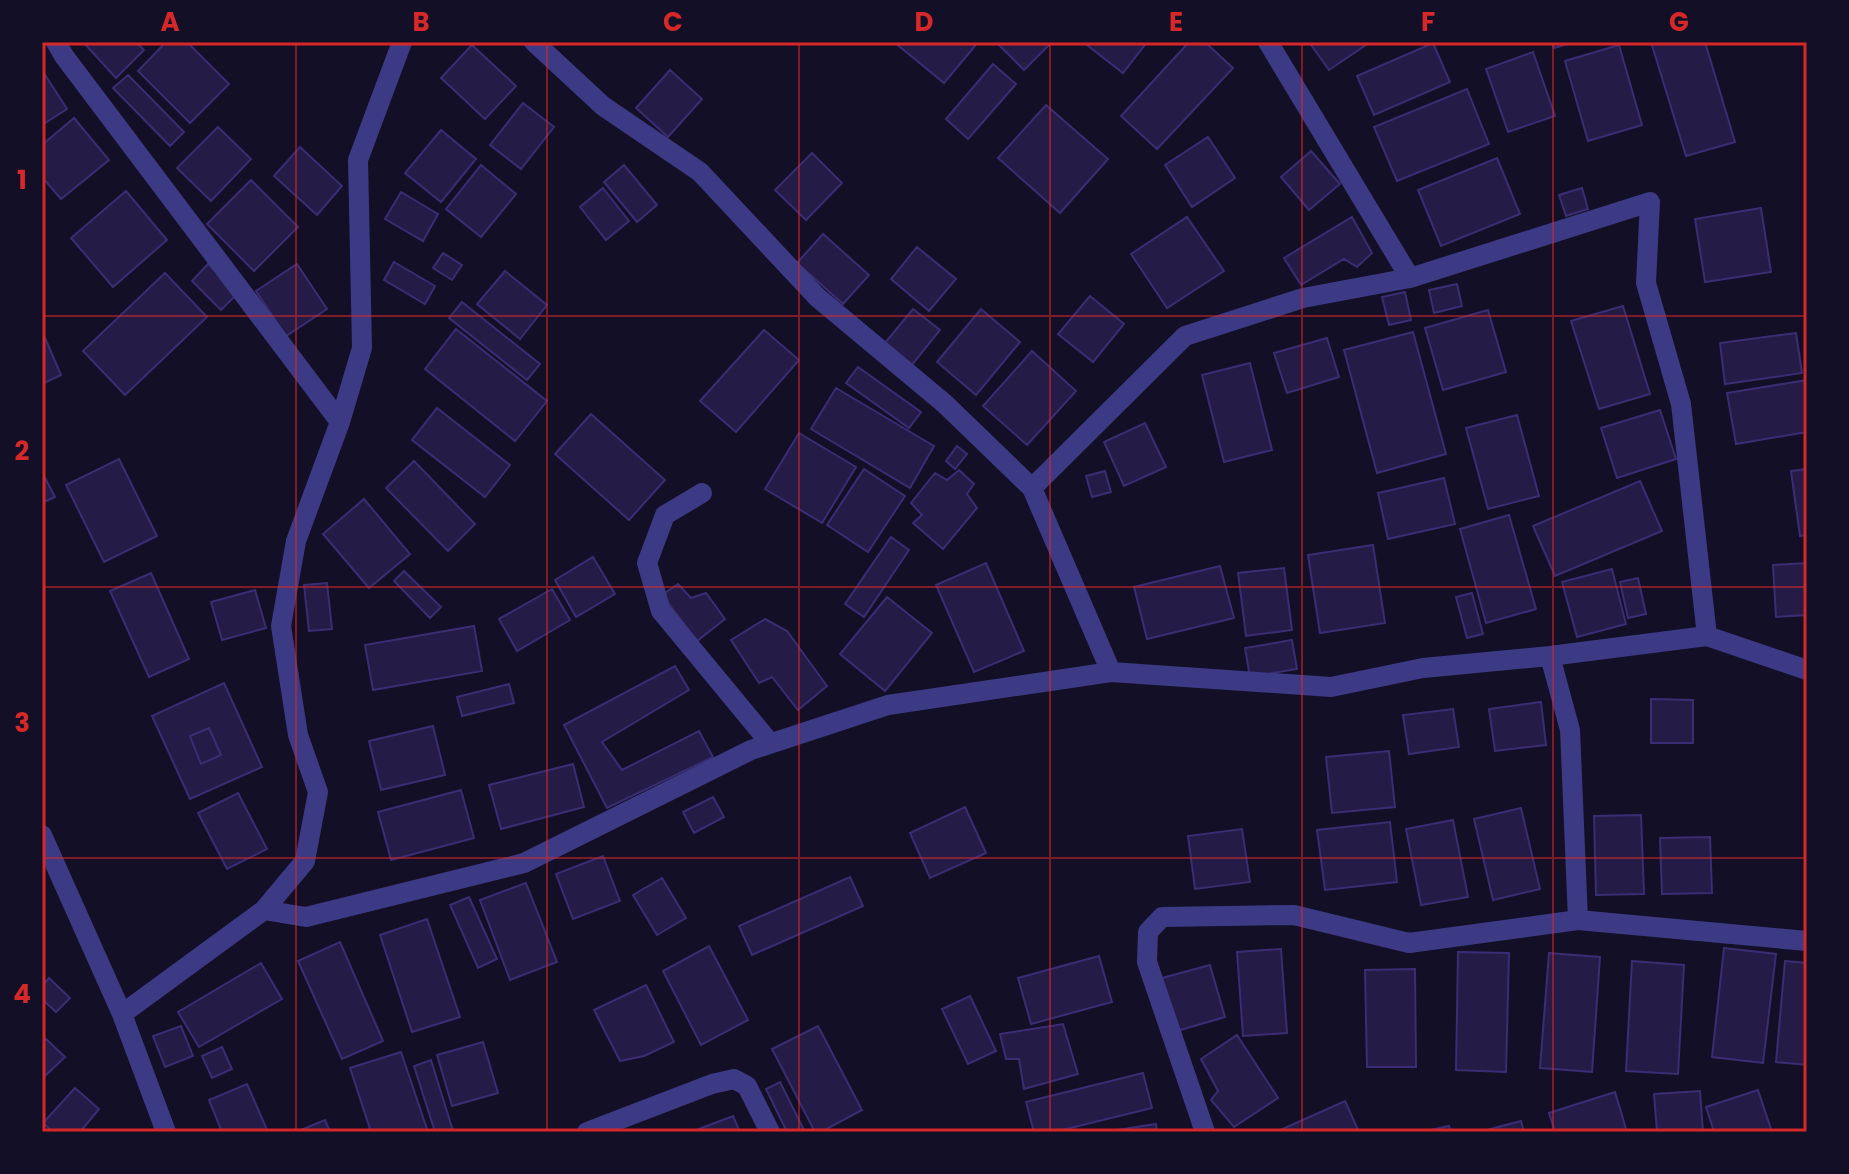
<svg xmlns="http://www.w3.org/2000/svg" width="1849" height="1174" viewBox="0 0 1849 1174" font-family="Poppins,sans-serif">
<rect width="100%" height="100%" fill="#130f26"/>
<path fill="#241b47" stroke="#3b2d73" stroke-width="2" fill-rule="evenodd" d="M83,42h53l8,8 -28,28z
M166,42h21l42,42 -39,39 -52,-52z
M894,42h75l6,4 -31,37z
M996,42h56l-28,28z
M1083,42h64l-24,31z
M1189,42h16l28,26 -76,81 -36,-33z
M1309,42h55l2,3 -37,25z
M1552,42h23l-21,6z
M1651,42h54l30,100 -49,14z
M1433,43l17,39 -76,33 -17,-39z
M472,45l44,41 -31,33 -44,-41z
M1619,45l23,80 -54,16 -23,-80z
M1533,52l22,64 -47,16 -22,-63z
M993,64l23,20 -48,55 -22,-20z
M42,70l25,39 -25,16z
M670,70l32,29 -34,38 -32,-29z
M128,75l56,57 -14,14 -57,-58z
M1467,89l22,55 -92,37 -23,-54z
M523,103l31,24 -33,42 -31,-24z
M1046,105l62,54 -48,54 -62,-55z
M74,118l35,42 -48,39 -19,-22v-32z
M218,127l33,32 -40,42 -34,-33z
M441,130l35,29 -35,43 -36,-29z
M1208,137l27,41 -43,29 -27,-42z
M300,147l42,39 -25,29 -43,-39z
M1311,151l29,33 -31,26 -28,-33z
M812,153l30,30 -36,37 -31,-30z
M1497,158l23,56 -79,32 -23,-56z
M481,165l35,29 -35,43 -35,-28z
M624,165l33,40 -20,17 -33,-40z
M251,180l47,47 -44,44 -47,-47z
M603,188l26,33 -23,19 -26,-33z
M1582,188l6,21 -22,7 -7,-21z
M126,191l41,49 -54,47 -42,-49z
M401,192l37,22 -15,27 -38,-22z
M1761,208l10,64 -66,10 -10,-63z
M1187,217l37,54 -57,37 -36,-54z
M1352,217l20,36 -15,14 -13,-8 -43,26 -17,-27z
M823,234l46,41 -26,29 -46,-41z
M917,247l39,32 -27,32 -38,-32z
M443,253l19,12 -10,15 -19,-12z
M394,262l41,24 -10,18 -41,-24z
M208,264l30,29 -17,17 -29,-29z
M297,264l30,45 -41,27 -30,-45z
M505,271l42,34 -27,34 -43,-35z
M165,273l42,44 -82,78 -42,-44z
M1457,284l5,22 -28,7 -5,-23z
M1405,292l6,28 -22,5 -7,-28z
M1090,296l34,28 -31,38 -35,-28z
M462,302l78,62 -13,16 -78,-62z
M1623,306l27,88 -51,15 -28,-88z
M913,309l27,21 -29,36 -27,-22z
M981,309l39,33 -44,53 -39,-33z
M1488,310l18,62 -63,18 -18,-62z
M456,329l91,72 -32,40 -90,-72z
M764,330l35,30 -63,72 -36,-31z
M42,331l19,44 -19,9z
M1413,332l33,122 -69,19 -33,-123z
M1796,333l6,40 -77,11 -5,-41z
M1327,338l12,39 -52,16 -13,-40z
M1032,351l44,40 -49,54 -44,-39z
M1250,363l22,87 -48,12 -22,-87z
M858,367l63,45 -12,16 -63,-45z
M1807,380v52l-71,12 -9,-51z
M836,388l98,58 -24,42 -99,-59z
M437,408l73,57 -25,32 -73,-57z
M1660,410l16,49 -59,19 -16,-50z
M591,414l74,66 -36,40 -74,-66z
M1517,415l22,81 -51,13 -22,-81z
M1145,423l21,44 -42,19 -20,-44z
M799,433l57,34 -34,56 -57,-34z
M957,446l10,8 -12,15 -9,-8z
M119,459l38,77 -53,26 -38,-77z
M414,461l61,63 -27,27 -62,-63z
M864,469l41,27 -37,56 -41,-27z
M1807,469v66l-7,1 -9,-65z
M959,470l15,14 -7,10 10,14 -34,41 -30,-26 9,-8 -11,-12 24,-30 12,7z
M1105,471l6,21 -19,5 -6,-21z
M42,472l13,25 -13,6z
M1444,478l11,46 -67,15 -10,-46z
M1640,481l22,50 -107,45 -22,-50z
M364,499l46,55 -41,34 -46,-54z
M1509,515l27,94 -50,14 -26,-94z
M891,537l18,13 -45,67 -19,-13z
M1373,545l12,78 -65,10 -12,-78z
M593,557l22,37 -39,23 -21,-37z
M986,563l38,88 -50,21 -38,-87z
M1807,563v52l-31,2 -3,-52z
M1220,566l14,52 -87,21 -13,-52z
M1284,568l8,62 -46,6 -8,-63z
M1612,569l14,55 -49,13 -15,-55z
M404,571l37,36 -11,11 -36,-37z
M151,573l38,86 -40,18 -39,-86z
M1638,578l8,36 -18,4 -8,-36z
M327,583l5,46 -23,2 -5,-46z
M678,584l13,14 15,-5 19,26 -28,22 -35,-46z
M552,589l18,31 -53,31 -18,-32z
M255,590l11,38 -44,12 -11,-38z
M1472,593l11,41 -16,4 -11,-41z
M887,597l45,36 -47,58 -45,-37z
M765,619l22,12 40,55 -29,24 -26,-33 -13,6 -28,-43z
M474,626l8,45 -109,19 -8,-45z
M1292,640l5,29 -47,8 -5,-29z
M675,666l14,24 -87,52 20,28 77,-39 14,26 -106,51 -43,-83z
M224,683l38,84 -72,32 -38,-83zM209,728l12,27 -20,9 -11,-28z
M509,684l5,19 -52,13 -5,-19z
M1651,699l42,1v43h-42z
M1541,702l5,43 -51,6 -6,-42z
M1453,709l6,38 -50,7 -6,-39z
M433,726l12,49 -64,15 -12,-49z
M209,728l12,27 -20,9 -11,-28z
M1389,751l6,56 -63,6 -6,-56z
M573,764l11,43 -83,22 -12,-44z
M461,790l13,48 -83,22 -13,-48z
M238,793l29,56 -40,20 -29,-56z
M713,797l11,20 -30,16 -11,-21z
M965,807l21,46 -56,25 -20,-45z
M1521,808l19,81 -47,11 -19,-81z
M1641,815l3,79 -48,1 -2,-79z
M1453,820l15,77 -47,8 -15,-76z
M1390,822l7,60 -72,8 -8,-60z
M1242,829l8,53 -55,7 -7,-53z
M1710,837l2,56 -50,1 -2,-56z
M603,856l17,45 -47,18 -17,-45z
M850,877l13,29 -111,49 -13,-29z
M662,878l24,40 -29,17 -24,-40z
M526,883l31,79 -47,18 -30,-80z
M469,897l28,62 -19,9 -28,-63z
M427,919l33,98 -48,15 -32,-97z
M340,942l43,99 -41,18 -44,-98z
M709,946l39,74 -47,25 -38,-74z
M1724,948l52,6 -13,109 -51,-6z
M1281,949l6,84 -44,3 -6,-84z
M1458,952l51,1 -3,119 -50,-2z
M1549,953l51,4 -8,115 -52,-4z
M1099,956l13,46 -81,22 -13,-46z
M1632,961l52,4 -6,109 -52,-3z
M1785,961l22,2v102l-31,-3z
M261,963l21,36 -83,48 -21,-35z
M1210,965l15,52 -48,14 -15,-53z
M1415,969l1,98h-49l-2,-97z
M49,978l21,20 -14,14 -14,-13v-13z
M646,985l28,57 -30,14 -24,5 -26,-51z
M970,996l26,55 -28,13 -26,-55z
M1063,1024l15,50 -54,15 -5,-30h-13l-6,-25z
M181,1026l12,30 -28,11 -12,-31z
M818,1026l44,84 -41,22h-6l-43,-83z
M1237,1035l41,63 -44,29 -23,-27 7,-9 -17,-32z
M46,1039l19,18 -19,18 -4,-4v-28z
M483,1042l15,51 -46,13 -15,-51z
M222,1047l10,22 -20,9 -10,-22z
M401,1052l27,80h-57l-21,-64z
M431,1060l22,71 -4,1h-14l-21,-66z
M1143,1073l9,35 -98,24h-20l-8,-30z
M780,1082l25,50h-18l-21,-43z
M247,1084l21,48h-46l-13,-32z
M75,1088l24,21 -19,23h-27l-10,-9z
M1758,1090l14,42h-58l-8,-25z
M1700,1091l3,41h-46l-3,-38z
M1615,1092l12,40h-72l-6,-19z
M1345,1101l14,31h-83z
M733,1116l7,16h-49z
M325,1120l5,12h-34z
M1521,1121l3,11h-45z
M1156,1124l1,8h-53z
M1449,1126l2,6h-30z"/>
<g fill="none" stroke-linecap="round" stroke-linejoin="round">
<path stroke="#3d3a85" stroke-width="20" d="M56,42l8,14 276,366
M534,42l69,64 97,66 117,125 128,107 87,84 79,184
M1268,42l142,236
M1032,488l153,-152 118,-38 107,-20 240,-76 -4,81 35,121 26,232
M702,493l-37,22 -18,48 14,48 109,132
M1550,656l20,74 8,190
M42,835l80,179 44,118
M264,910l42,7 218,-54 227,-113 137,-45 223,-33 220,15 92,-19 127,-12 157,-20 100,34
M122,1014l142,-104 41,-49 13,-69 -20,-57 -17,-109 15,-85 44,-119 22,-74 -4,-188 44,-118
M587,1132l125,-48 22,-5 13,7 23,46
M1205,1132l-58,-170 1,-30 14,-15 132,-2 115,28 169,-23 229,21"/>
</g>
<path fill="none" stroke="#d62828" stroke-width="2" stroke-opacity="0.55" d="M296,42v1090M547,42v1090M799,42v1090M1050,42v1090M1302,42v1090M1553,42v1090M42,316h1765M42,587h1765M42,858h1765"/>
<rect width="1849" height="1174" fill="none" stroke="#130f26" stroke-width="88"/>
<rect x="44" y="44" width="1761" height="1086" fill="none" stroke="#d62828" stroke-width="3"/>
<g font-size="26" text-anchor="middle" font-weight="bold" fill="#d62828">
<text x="170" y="31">A</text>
<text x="421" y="31">B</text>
<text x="673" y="31">C</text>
<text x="924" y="31">D</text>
<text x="1176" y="31">E</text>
<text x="1428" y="31">F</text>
<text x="1679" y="31">G</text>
<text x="22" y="189">1</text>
<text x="22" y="460">2</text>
<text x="22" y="732">3</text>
<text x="22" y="1003">4</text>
</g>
</svg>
